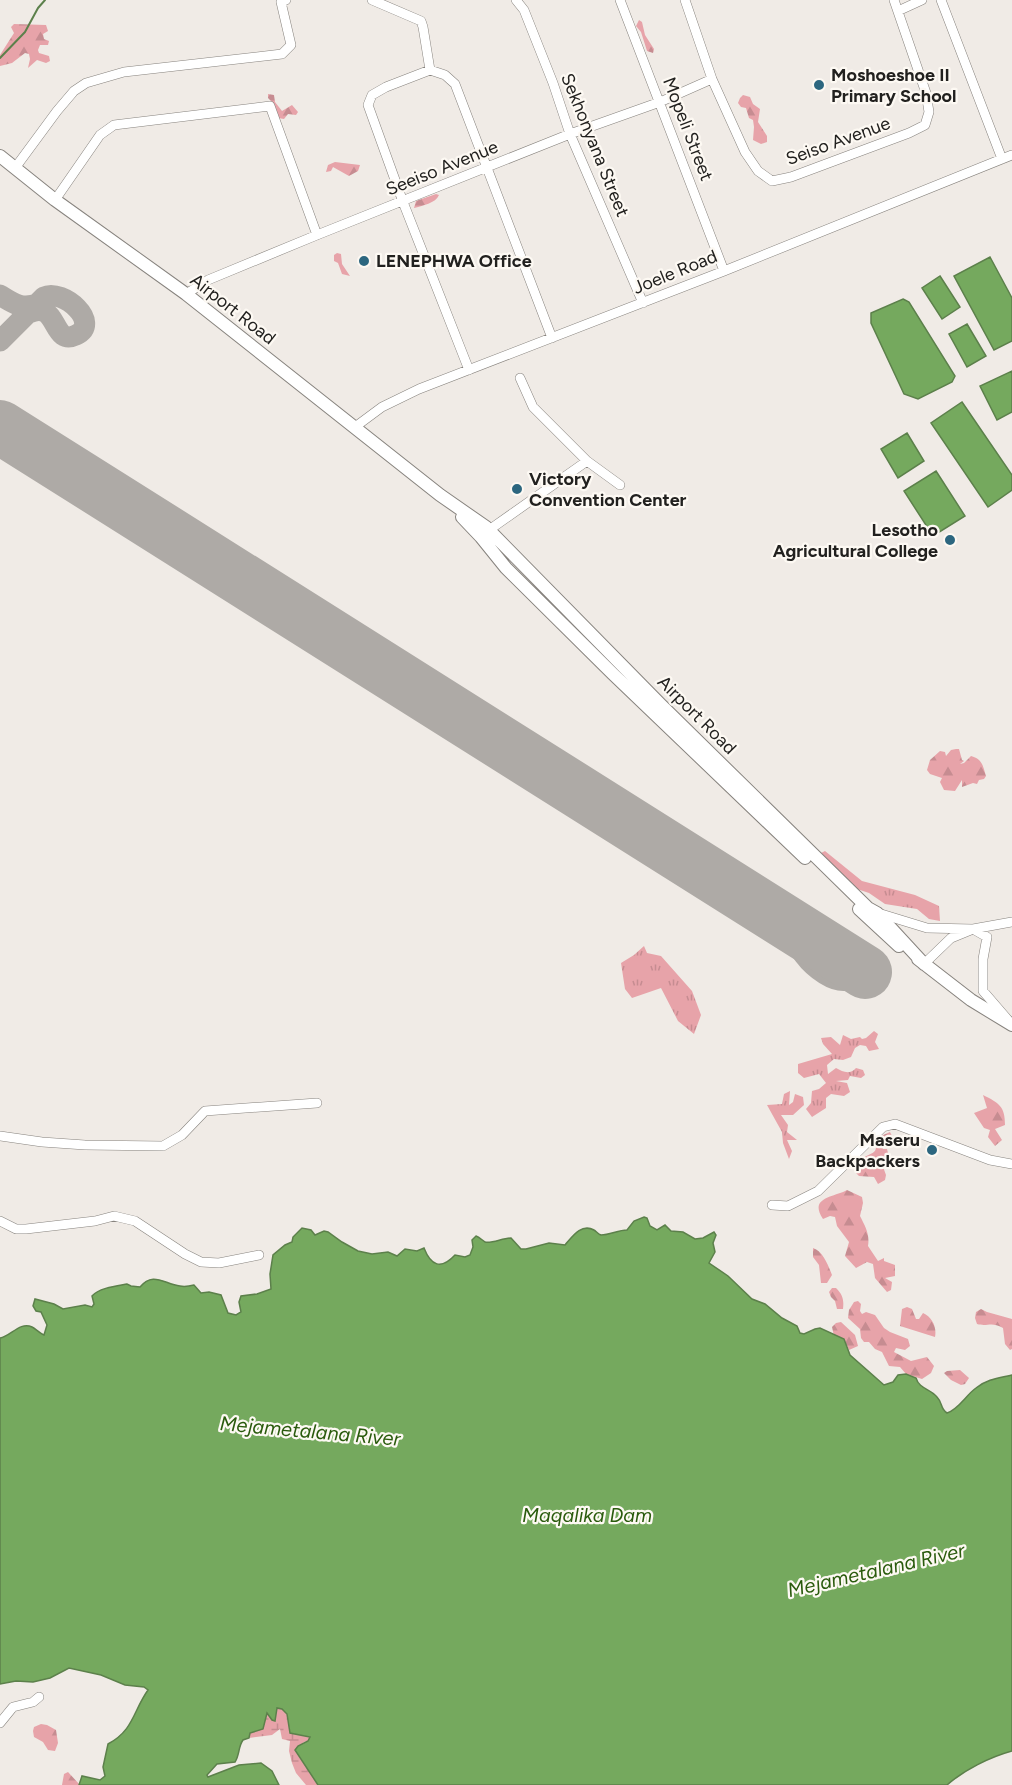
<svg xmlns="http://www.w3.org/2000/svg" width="1012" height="1785" viewBox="0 0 1012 1785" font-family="Figtree,sans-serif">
<defs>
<pattern id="grass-tufts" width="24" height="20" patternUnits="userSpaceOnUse" patternTransform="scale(1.5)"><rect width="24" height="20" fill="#e7a3a9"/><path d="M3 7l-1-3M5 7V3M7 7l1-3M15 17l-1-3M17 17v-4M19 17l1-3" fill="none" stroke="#c68c91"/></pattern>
<pattern id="forest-firs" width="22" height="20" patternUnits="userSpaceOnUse" patternTransform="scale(1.5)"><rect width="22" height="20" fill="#e7a3a9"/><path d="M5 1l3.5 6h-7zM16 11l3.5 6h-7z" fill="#c68c91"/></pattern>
<pattern id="wetland-marsh" width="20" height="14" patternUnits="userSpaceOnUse" patternTransform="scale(1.5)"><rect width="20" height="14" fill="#e7a3a9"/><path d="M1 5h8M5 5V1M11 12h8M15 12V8" fill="none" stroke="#c68c91"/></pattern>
</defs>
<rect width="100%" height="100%" fill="#f0ebe6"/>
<path fill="url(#grass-tufts)" d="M825,851l37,30 53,14 24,11 1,15 -11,-2 -12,-10 -32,-5 -16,-11 -15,-5 -35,-34z
M644,946l3,7 14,3 31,35 9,24 -7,19 -16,-13 -17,-33 -29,10 -7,-9 -4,-26 13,-8z
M874,1031l4,3 -3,8 4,7 -10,2 -3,-5 -6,-1 -5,3 -4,9 -8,3 -9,-1 -7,6 1,9 8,-6c7,4 14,7 20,0l7,2 2,5 -4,3 -11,-2 -2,4 -12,1 11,2 3,9 -6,4 -13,-2 -5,4v10l-14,9 -6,-8 5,-6 1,-12 7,-2 7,-6 -7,-9 -15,4 -6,-5v-9l34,-10 -9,-10 -2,-6 10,-1 9,8 3,-10 8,4 9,-2 2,2 4,-1z
M790,1091l-1,14 4,-3 2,-8 8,3 1,8 -11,10h-12l7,10 -1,7 10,8h-10l5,11 -3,8 -6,-16 -1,-11 -15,-27 15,-1 2,-10z"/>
<path fill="url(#forest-firs)" d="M639,20l3,2 3,13 9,14 -1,4 -6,-2 -6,-19 -5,-6z
M14,24l32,1 2,6 -5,3 1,5 5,2 -1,4h-8l-2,5 1,3 10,3 1,5 -4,2 -9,-3 -9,8 2,-9 -1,-5 -4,-1 -13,10 -12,3v-11l14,-22 -3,-6z
M268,94l6,1 1,7 7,9 10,-6 6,7 -2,3 -8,-1 -4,5 -6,-1 -4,-14 -6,-6z
M743,95l7,2 3,7 7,5 -2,13 9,14v6l-6,2 -8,-4 1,-13 -1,-7 -4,-2 -3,-10 -5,-1 -3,-4 2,-5z
M335,162l25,3 -2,6 -9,5 -16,-9 -2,4 -5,1 2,-7z
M436,194l3,1c-3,8 -17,11 -25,13l2,-7z
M337,253l4,1 1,10 8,12 -8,-2 -4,-11 -4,-2v-6z
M956,749h3l3,11 2,1 -4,3 4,-1 7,-7c12,3 12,11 15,20l-2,3 -5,1 -2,4 -4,-1 -11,4v-7l-7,11 -11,-1 -4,-8 2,-4 -12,-4 -3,-4 3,-10 10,-9 5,1 1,4 5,-6z
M983,1095c16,8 22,11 22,30l-10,4 7,11 -7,6 -7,-9 2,-7 -6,-2 -10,-15 13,-5z
M890,1132l2,4 -1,6 -9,5 1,2h4l1,4 -6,11 4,11 -1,5 -7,4 -4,-7 -15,-1 -4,-4 5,-13c23,-10 11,-6 21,-23z
M847,1190l15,7 1,6 -3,13c5,10 10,18 8,30l10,15 6,-3v3l11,4v11l-10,2 7,4 -1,8 -4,2 -12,-14 -2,-14 -6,-2 -11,6 -11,-12 4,-14 -12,-16 -2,-9 -5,-1 -7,3c-15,-22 12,-22 24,-29z
M813,1248c10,3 15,17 19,27l-5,8h-6l-2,-18 -6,-8z
M832,1288h4c7,7 8,12 7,21h-6l-2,-8 -4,-4 -2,-5z
M858,1301l3,3 -1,7 2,3 4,-2 9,3 9,13 6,4 18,7 2,7 -5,4 -9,-2 -2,4 17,9 16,-4 7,9 -3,7 -9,6 -16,-5 -6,-7 -11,-1 -7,-14 -7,-3 -6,-7h-5l-3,-4 -1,-9 -12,-11 1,-8 5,-8z
M907,1307l5,2 4,10h3l4,-6c9,4 14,14 12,24l-35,-11 2,-17z
M981,1309l6,3 25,7v30l-2,1 -5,-6 -2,-16c-12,-7 -15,-1 -26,-4l-2,-6 1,-6z
M841,1322l14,13 3,11 -9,4c-3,-8 -7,-13 -15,-14l-2,-9 4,-4z
M960,1370l9,8 -4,6 -4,1 -10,-5 -7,-7 3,-2z
M41,1724l6,1 9,5 2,13 -3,8 -7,-1 -5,-8 -9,-5 -1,-6 1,-4z
M68,1772l12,13h-18l2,-11z"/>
<path fill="url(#wetland-marsh)" d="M277,1708l5,1 5,5 3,19 20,4 -2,4 -4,1 -9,8 23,35h-12l-10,-12 -4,-10 -3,-12 1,-10 -8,-2 -2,-10 -8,6 -23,3v-5l14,-5 4,-15 8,8z"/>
<path fill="#75a95e" stroke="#5c804b" stroke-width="1.5" d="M990,257l22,41v43l-18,9 -40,-74z
M940,276l20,31 -18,12 -20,-31z
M903,299l6,3 46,74 -3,6 -34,17 -14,-5 -33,-71v-10z
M967,324l19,32 -19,11 -18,-33z
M1012,371v41l-15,8 -17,-34z
M962,402l50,73v15l-24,17 -57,-84z
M907,433l17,28 -26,17 -17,-29z
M936,471l29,45 -32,20 -29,-45z
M644,1217l3,1 3,8 7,4 8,-5 6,6 12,1 12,7 8,-1 11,-6 2,3 -3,8 2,9 -6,11 19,13 24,23 13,5 17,14 15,8 3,7 4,1 11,-5 5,-1 24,11 6,16 34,30 9,-3 5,-7 8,-1 10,4c3,11 15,11 21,19 6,6 3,12 10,16 12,-4 19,-18 29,-25 11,-9 23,-10 36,-13v376c-22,6 -48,19 -65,34h-629l-23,-35 3,-4 10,-5 2,-4 -20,-4 -3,-19 -5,-5 -5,-1 -2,13 -3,-1 -5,-7 -4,16 -13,4 -1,5 -6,2c-5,7 -3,14 -8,22l-18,2 -10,11 1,2 31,-12 22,-2 11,8 7,14h-200l3,-9 18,4 5,-4 -2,-9 5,-23c26,-14 25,-33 40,-54l-4,-3 -19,-2 -24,-10 -32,-7 -19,10 -17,4 -17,-1 -16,3v-346c10,-1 20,-17 32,-11 4,2 7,6 12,8l3,-10 -6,-13 -5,-1 -3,-5 2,-7 19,5 9,5 22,-4 7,2 2,-3 -2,-8c7,-8 24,-10 35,-12l4,2 9,1c13,-16 24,-3 40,-1 5,1 10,0 14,-1l7,8 8,-1 12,3 7,18 8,2 5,-3 -2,-10 2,-6 16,-2 14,-5 -1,-15 3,-19 12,-10 7,-3 1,-5 9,-9 9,2 4,5 9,-4 4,1 14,10 16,9 14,3 16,-2 9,4 8,-7 12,2 7,-3c7,18 17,22 31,7l10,2 5,-2 3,-8 -1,-7 4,-4c3,1 6,4 9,6 6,2 18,-4 26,-4l10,11h5l23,-6 16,2c7,-8 16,-22 29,-15 2,1 4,4 7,5 9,0 17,-5 26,-5l7,-9z"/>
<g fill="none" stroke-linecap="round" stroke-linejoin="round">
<path stroke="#5c804b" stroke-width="2" d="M0,58l25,-26 13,-24 7,-8"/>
<path stroke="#aeaaa6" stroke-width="21" d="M0,295c14,9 23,15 39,8
M0,341l44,-44c19,-9 58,26 32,38 -25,12 -17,-36 -47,-22
M770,912c7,6 14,12 20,20 5,7 9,16 14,23 9,12 31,31 47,24 8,-4 10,-11 11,-20l-7,-10 -17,-2 -25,-8"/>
<path stroke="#aeaaa6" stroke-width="54" d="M0,427l865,545"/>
<g stroke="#87837e" stroke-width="10">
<path id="minor" d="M372,0l49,21 2,6 7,43
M516,0l8,10 29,73 17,51 73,169
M620,0l104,271
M685,0l27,79 33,73 13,19 14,10 19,-4 118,-44 16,-8 4,-13 -3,-19 -32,-93
M941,0l61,159
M898,11l24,-11
M15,168l42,-57 17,-20 12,-8 38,-11 158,-18 9,-9 -10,-43 5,-2
M55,200l45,-65 14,-10 156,-19 47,129
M186,294l22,-14 109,-45 253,-101 90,-32 52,-23
M469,370l-66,-168 -35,-97 4,-10 14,-8 44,-17 15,5 10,9 97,254
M520,378l13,29 54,54 33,24
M355,427l27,-20 37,-18 305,-118 288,-116
M489,530l98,-69
M878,913l49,15 46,1 14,8 -4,22v32l25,29
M924,964l27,-26 22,-9 39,-7
M0,1136l42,6 43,3 78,1 19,-11 23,-24 112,-8
M772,1205l16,1 30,-15 65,-64 12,-3 95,36 22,4
M0,1221l16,8h10l69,-8 19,-5 21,5 50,33 16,8 18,1 40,-8
M0,1723l13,-16 20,-5 6,-5"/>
</g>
<g stroke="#87837e" stroke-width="14">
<path id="major" d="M0,156l55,44 131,94 254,201 46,32 175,178 207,203 9,5 47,51
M462,517l19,20 25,31 107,106 192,184
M859,909l40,37
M918,959l53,41 41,25"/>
</g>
<use href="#minor" stroke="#fff" stroke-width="9"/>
<use href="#major" stroke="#fff" stroke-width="12"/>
</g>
<g fill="#2c667f" stroke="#fdf9f3" stroke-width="2">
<circle cx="819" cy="85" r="6"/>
<circle cx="364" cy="261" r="6"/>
<circle cx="517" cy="489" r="6"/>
<circle cx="950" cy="540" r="6"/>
<circle cx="932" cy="1150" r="6"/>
</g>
<g text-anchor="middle" stroke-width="4.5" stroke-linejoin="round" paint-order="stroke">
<g font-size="18" font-weight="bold" fill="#22211f" stroke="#fdf9f3" text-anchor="start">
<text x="831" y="81">Moshoeshoe II<tspan x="831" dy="21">Primary School</tspan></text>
<text x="376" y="267">LENEPHWA Office</text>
<text x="529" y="485">Victory<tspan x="529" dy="21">Convention Center</tspan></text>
<text x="938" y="536" text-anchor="end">Lesotho<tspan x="938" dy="21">Agricultural College</tspan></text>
<text x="920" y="1146" text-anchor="end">Maseru<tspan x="920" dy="21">Backpackers</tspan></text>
</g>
<g font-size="18" fill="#22211f" stroke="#fdf9f3">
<text transform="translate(688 129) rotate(69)" y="6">Mopeli Street</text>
<text transform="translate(838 141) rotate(-20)" y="6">Seiso Avenue</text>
<text transform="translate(595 145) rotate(68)" y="6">Sekhonyana Street</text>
<text transform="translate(442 168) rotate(-22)" y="6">Seeiso Avenue</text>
<text transform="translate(675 272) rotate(-22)" y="6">Joele Road</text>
<text transform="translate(233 309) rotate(38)" y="6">Airport Road</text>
<text transform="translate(697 715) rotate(45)" y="6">Airport Road</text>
</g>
<g font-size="20" font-style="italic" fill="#2a5b0d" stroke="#fdf9f3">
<text transform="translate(310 1431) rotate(5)" y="7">Mejametalana River</text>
<text x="587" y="1522">Maqalika Dam</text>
<text transform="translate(876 1570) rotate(-13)" y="7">Mejametalana River</text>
</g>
</g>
</svg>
